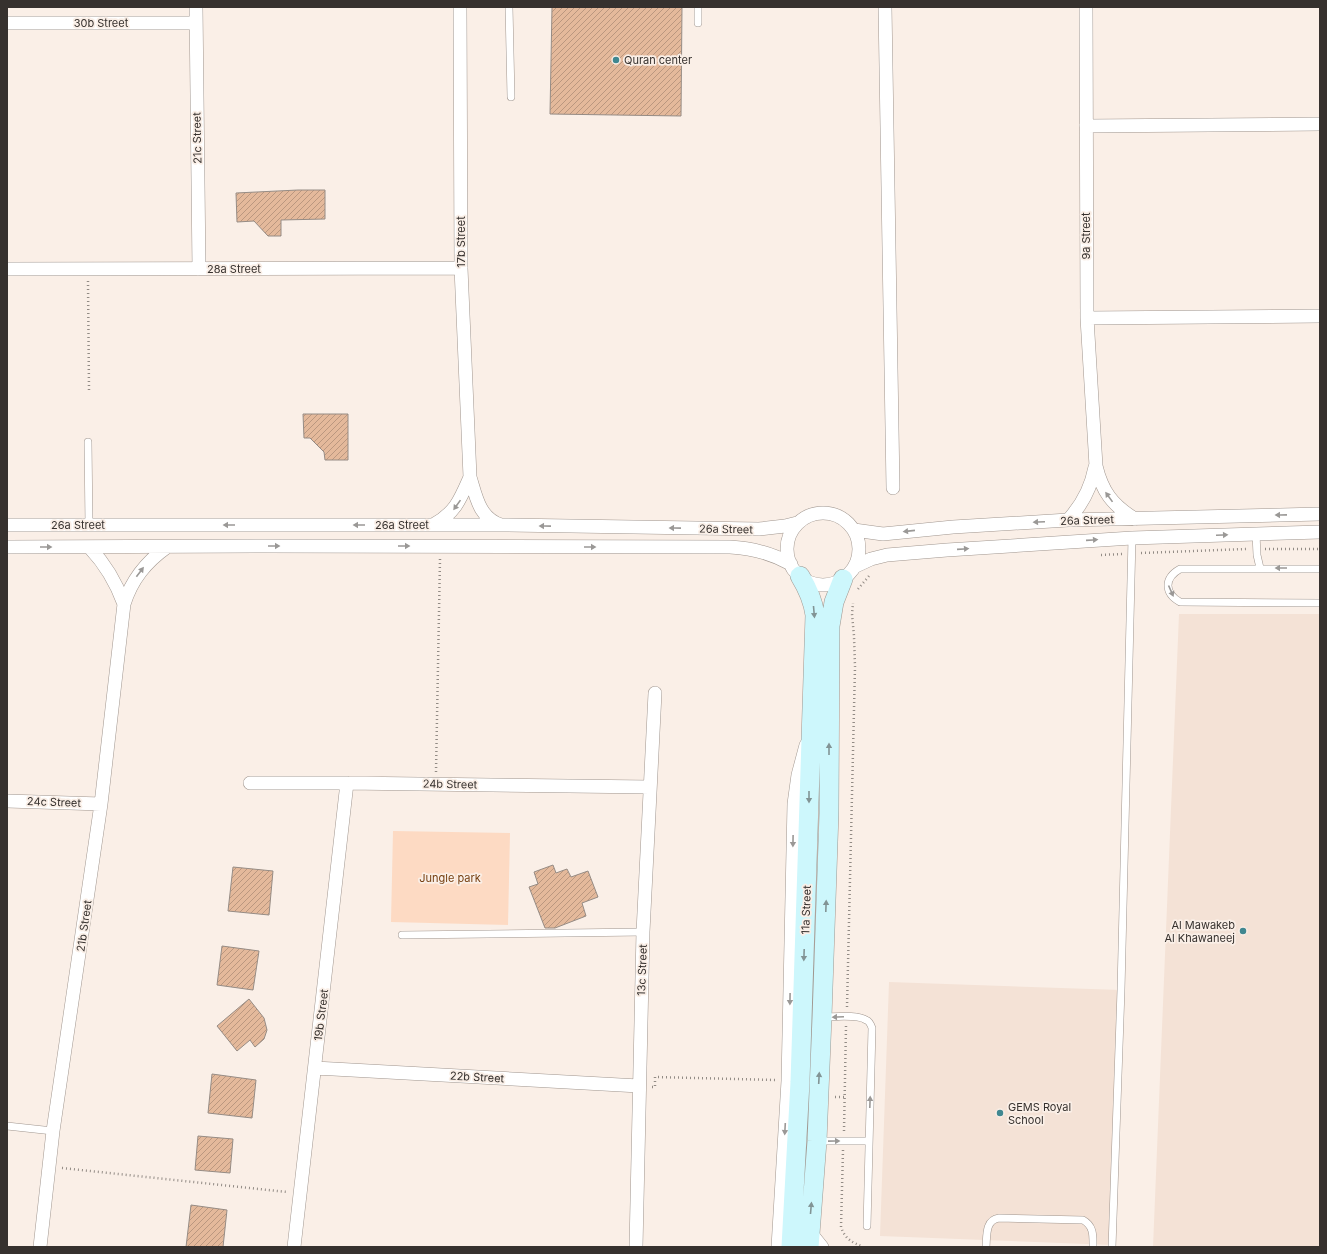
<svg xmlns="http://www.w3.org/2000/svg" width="1327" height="1254" viewBox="0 0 1327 1254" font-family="Inter,sans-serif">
<defs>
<pattern id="building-hatch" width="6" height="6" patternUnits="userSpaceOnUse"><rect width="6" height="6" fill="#e4b99b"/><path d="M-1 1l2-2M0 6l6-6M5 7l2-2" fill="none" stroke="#ba977f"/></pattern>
</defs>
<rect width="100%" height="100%" fill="#faefe7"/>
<path fill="#f4e2d6" d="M1179,614h141v633h-167z
M889,982l232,8 -9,255 -232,-9z"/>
<path fill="#fddac3" d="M393,831l117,2 -2,92 -117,-3z"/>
<path fill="url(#building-hatch)" stroke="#968c85" d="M552,7h130l-1,109 -131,-2z
M298,190h27v29l-44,1v16h-13l-14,-15 -17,1 -1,-29z
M303,414h45v46h-23l-1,-8 -14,-14h-6z
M553,865l3,8 11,-4 4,8 17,-6 10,26 -16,6 4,13 -31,12h-10l-16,-41 9,-3 -4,-12z
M233,867l40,4 -4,44 -41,-4z
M222,946l37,5 -6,39 -36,-5z
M249,999l15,19 3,12 -3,9 -9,8 -5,-7 -13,11 -20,-25z
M212,1074l44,6 -4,38 -44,-5z
M198,1136l35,3 -3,34 -35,-3z
M191,1205l36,5 -4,37h-37z"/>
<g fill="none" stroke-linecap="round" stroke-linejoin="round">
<g stroke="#a0968f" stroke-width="8">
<path id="lane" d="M509,7l2,90
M698,7v16
M88,442l1,83
M1256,534l1,21 3,13
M1320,569h-140c-16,9 -16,24 0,33l140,1
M402,935l241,-3
M823,1017c11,0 35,-3 43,3 3,1 5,5 6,8l-5,198
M7,1126l46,5
M817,1141h52
M986,1247c1,-11 -1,-27 13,-29l84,2c11,6 10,16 10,27
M1112,1247l9,-257 11,-452"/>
</g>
<g stroke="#a0968f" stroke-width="14">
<path id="street" d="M196,7l3,262
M460,7l1,261 9,209c6,19 9,41 31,48
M885,7l8,481
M1086,7l1,311 9,148c6,25 16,39 39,53
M7,23h189
M1086,126l234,-2
M7,269l454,-1
M1087,318l233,-2
M787 549a36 36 0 1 1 72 0a36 36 0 1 1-72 0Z
M1068,520c14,-15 23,-32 27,-53
M7,525h496l256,4 26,-3 12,-3
M433,525c22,-12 27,-25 37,-48
M854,530l29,4 70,-7 115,-7 252,-6
M7,547l257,-1 466,1c22,1 41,6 61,17
M90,548c16,17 26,34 34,56
M856,566l15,-7 16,-4 60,-5 185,-12 188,-6
M250,783h97l303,4
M7,801l94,3
M315,1068l324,18
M809,1230l5,7 8,10
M40,1247l13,-116 48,-327 23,-200c8,-25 22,-42 43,-57
M294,1247l53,-464
M636,1247l7,-315 12,-239
M778,1247l10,-166 6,-277 4,-29 8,-30"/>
</g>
<g stroke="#a0968f" stroke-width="20">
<path id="secondary" d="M791,1247l9,-165 15,-467c-2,-15 -7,-26 -15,-39
M809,1247l8,-106 5,-124 7,-204 1,-187 4,-24 9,-23"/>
</g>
<path stroke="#928b85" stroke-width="2.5" stroke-dasharray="1 3" stroke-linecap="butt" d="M88,281l1,109
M1265,549h55
M1141,553l105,-4
M1101,555l21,-1
M858,589l11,-13
M436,772l4,-213
M847,1007l8,-340 -1,-31 -2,-22 1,-11
M652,1087h3v-10l120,3
M835,1097h10
M844,1131l2,-105
M843,1150l-2,77c5,14 12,15 22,20
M62,1168l225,24"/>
<use href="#lane" stroke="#fff" stroke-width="7"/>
<use href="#street" stroke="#fff" stroke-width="13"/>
<use href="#secondary" stroke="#cdf7fc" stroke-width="19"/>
</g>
<defs><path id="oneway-solid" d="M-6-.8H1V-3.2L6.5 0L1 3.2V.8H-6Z"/></defs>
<g fill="#9a9896">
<use href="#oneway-solid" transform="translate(1109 497) rotate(-126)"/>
<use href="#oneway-solid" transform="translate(457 505) rotate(125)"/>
<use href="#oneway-solid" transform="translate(1281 515) rotate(179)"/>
<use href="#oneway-solid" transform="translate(1039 522) rotate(177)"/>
<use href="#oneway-solid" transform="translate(229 525) rotate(-180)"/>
<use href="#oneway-solid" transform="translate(359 525) rotate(-180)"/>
<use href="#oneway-solid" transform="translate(545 526) rotate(-179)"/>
<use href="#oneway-solid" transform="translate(675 528) rotate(-179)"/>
<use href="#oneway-solid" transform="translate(909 531) rotate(174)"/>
<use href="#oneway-solid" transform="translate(1222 535) rotate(-2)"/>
<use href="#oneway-solid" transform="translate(1092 540) rotate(-4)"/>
<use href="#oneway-solid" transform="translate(274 546)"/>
<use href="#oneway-solid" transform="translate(404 546)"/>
<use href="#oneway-solid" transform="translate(46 547)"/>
<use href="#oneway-solid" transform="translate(590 547)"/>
<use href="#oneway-solid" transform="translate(963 549) rotate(-4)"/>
<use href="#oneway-solid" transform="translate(1281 568) rotate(-180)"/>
<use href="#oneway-solid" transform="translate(140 572) rotate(-53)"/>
<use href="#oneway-solid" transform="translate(1171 591) rotate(66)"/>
<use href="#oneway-solid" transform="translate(793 841) rotate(91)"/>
<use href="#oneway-solid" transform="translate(790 999) rotate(91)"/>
<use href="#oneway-solid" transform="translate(838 1017) rotate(178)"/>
<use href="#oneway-solid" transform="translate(870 1102) rotate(-88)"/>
<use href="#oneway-solid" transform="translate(785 1129) rotate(93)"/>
<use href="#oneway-solid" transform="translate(834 1141) rotate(-1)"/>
</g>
<g fill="#829495">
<use href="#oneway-solid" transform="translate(814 612) rotate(85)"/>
<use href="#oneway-solid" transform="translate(829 749) rotate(-90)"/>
<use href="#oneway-solid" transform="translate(809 797) rotate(90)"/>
<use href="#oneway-solid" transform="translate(826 906) rotate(-88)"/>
<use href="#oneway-solid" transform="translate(804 955) rotate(92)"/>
<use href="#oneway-solid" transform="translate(819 1078) rotate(-87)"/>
<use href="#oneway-solid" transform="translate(811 1208) rotate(-85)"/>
</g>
<g fill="#408790" stroke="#faefe7" stroke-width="1.5">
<circle cx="616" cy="60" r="4"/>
<circle cx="1243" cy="931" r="4"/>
<circle cx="1000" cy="1113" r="4"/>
</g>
<g text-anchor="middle" stroke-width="3.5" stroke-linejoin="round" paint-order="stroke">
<g font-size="11" fill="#36312e" stroke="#faefe7">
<text x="101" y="27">30b Street</text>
<text transform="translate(197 138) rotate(-91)" y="4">21c Street</text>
<text transform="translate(1086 236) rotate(-90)" y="4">9a Street</text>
<text transform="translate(461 242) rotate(-90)" y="4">17b Street</text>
<text x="234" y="273">28a Street</text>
<text transform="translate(1087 520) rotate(-2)" y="4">26a Street</text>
<text x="78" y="529">26a Street</text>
<text x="402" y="529">26a Street</text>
<text transform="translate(726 529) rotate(1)" y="4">26a Street</text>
<text transform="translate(450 784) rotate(1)" y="4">24b Street</text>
<text transform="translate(54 802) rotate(2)" y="4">24c Street</text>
<text transform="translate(806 910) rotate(-88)" y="4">11a Street</text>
<text transform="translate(84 926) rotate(-82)" y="4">21b Street</text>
<text transform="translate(642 970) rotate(-88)" y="4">13c Street</text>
<text transform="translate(321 1015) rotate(-83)" y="4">19b Street</text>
<text transform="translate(477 1077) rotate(3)" y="4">22b Street</text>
</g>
<g font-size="11" fill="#36312e" stroke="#faefe7" text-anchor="start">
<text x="624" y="64">Quran center</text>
<text x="1235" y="929" text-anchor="end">Al Mawakeb<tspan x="1235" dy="13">Al Khawaneej</tspan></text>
<text x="1008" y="1111">GEMS Royal<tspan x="1008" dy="13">School</tspan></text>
</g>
<g font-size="11" fill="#763f10" stroke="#faefe7">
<text x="450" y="882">Jungle park</text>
</g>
</g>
<rect width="1327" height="1254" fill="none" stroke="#36312e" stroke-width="16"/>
</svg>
